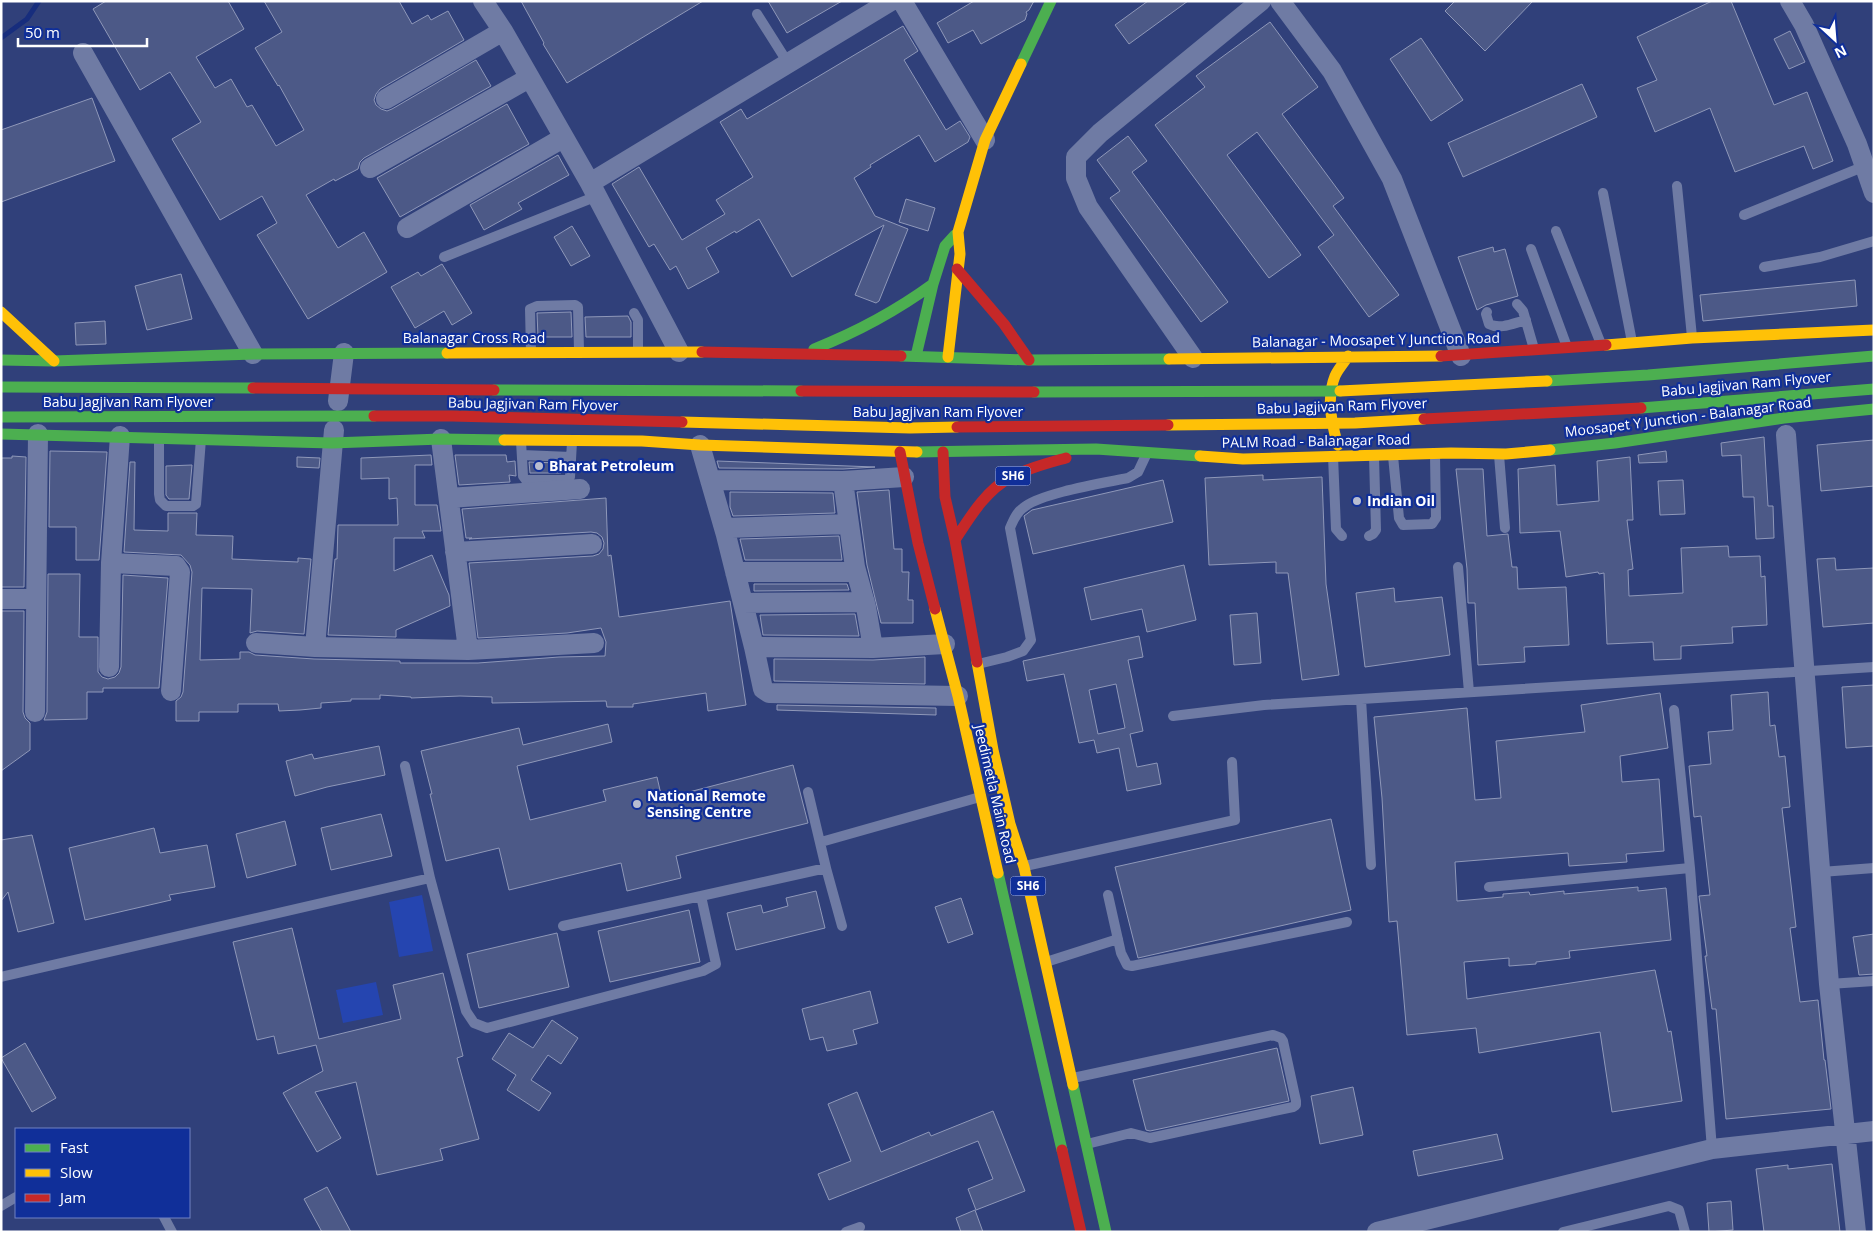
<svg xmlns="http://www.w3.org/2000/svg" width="1875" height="1233" viewBox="0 0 1875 1233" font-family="'Open Sans',sans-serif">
<rect width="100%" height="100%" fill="#30407a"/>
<path fill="#2545b0" d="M422,895l11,56 -34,6 -10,-55z
M376,982l7,33 -40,8 -7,-33z"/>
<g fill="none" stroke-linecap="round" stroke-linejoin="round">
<path stroke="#172d7d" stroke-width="5" d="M1,38l26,-19 12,-18"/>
</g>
<path fill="#4c5987" stroke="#8f98b9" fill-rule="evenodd" d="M106,1h122l16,28 -48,28 19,31 16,-9 16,28 5,-2 24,41 28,-16 -25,-45 -1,1 -23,-38 27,-16 -18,-31h135l13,23 16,-9 3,5 17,-9 16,29 -84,49 -4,5 -2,6 2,5 5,4 6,2 5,-2 84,-49 15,26 -127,72 -4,4 -2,7 -23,12 -1,-2 -28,16 32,53 26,-16 23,40 -79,47 -51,-84 20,-12 -15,-27 -42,24 -48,-81 29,-17 -31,-50 -30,18 -47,-81z
M521,1h182l-136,82 -24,-39 1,-1z
M768,1h74l-55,32z
M974,1h60l-5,9 -3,2 1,2 -2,6 -44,24 -8,-14 -25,13 -11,-20z
M1148,1h40l-59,43 -14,-19z
M1455,1h78l-48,50 -40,-40z
M1712,1h19l43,104 33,-13 26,69 -20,8 -9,-23 -69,26 -25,-64 -55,24 -18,-44 20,-8 -20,-43z
M1270,22l48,65 -36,27 62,84 -11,8 66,89 -30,22 -51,-70 16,-12 -77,-103 -30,23 74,100 -32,23 -114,-153 50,-38 -9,-11z
M903,26l15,25 -14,9 42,70 14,-9 10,16 -2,5 -33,20 -16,-27 -49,30 1,2 -17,11 21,38 33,13 -29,72 -3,2 -21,-8 29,-70 -92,52 -33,-58 -23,14 -1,-2 -29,17 13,24 -31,17 -12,-23 -6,4 -16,-26 -5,3 -37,-63 27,-17 43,73 43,-26 -9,-14 37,-23 -33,-55 21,-13 6,10z
M1790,31l15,31 -16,7 -15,-30z
M1421,38l42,62 -32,21 -41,-62z
M1582,84l15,33 -134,60 -15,-34z
M92,98l23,63 -114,41v-72z
M507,104l22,40 -129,73 -23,-39z
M1128,136l19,25 -15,11 96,130 -27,20 -91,-124 10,-7 -23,-31z
M558,155l11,20 -51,28 4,6 -38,21 -14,-25z
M906,199l29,9 -7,23 -29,-9z
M572,226l18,30 -19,10 -17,-29z
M1493,247l1,5 11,-3 13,47 -32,9 -9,5 -19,-53z
M442,264l30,49 -20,12 -8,-14 -29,17 -24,-41 27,-15 3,4z
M181,274l11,45 -45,11 -12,-44z
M1855,280l2,26 -154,15 -3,-26z
M571,312l1,25h-34l-1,-24z
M628,316l3,6v15h-45l-1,-20z
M105,321l1,23 -30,1 -1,-22z
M1764,437l4,69h5l1,32 -18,1 -2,-42h-11l-2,-42 -19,1 -1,-13z
M1874,440v46l-53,5 -4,-46z
M50,451l57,1 -8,108h-23v-33h-27z
M1666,451l1,11 -28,1 -1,-8z
M431,455l1,10h-17v40h22l4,26h-19l3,7h-31v33l38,-16 17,40 1,11 -54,24v7l-68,-2 7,-76h2l1,-34h60l-1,-27 -8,1v-21l-28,1v-21z
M455,455h51l1,7 8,-1 1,15 -7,-1 1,7 -51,3z
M12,456l14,1 -2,130h-23v-129h11z
M297,457l23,1 -1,10 -22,-1z
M1630,457l3,63h-6l6,49 -5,1 1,26 54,-3 -2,-45 47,-2 1,11 31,-1 1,21 4,-1 2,49 -35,2 1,16 -52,3v13l-27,1 -1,-18 -46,2 -3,-71 -5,1 -1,-2 -32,5 -6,-46 -40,2 -2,-64 37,-4 2,40 42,-4 -2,-40z
M717,461l158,6 -32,2 -124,-1z
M130,462h5l-1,68 34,1v-18h29l-1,22 37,1 -1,23 66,3v-4l13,1 -7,75 -47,-3 -7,2 2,-44 -50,-1 -2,72 40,-1v-7h9l6,3 59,4 86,2v2h78l81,-6 46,-1 1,-14 -5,-14 -34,5 -89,5 -9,-75 124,-7 6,-2 4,-5 1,-6 -2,-6 -5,-4 -6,-1 -122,7 3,-1h-6l-4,-29 144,-11 2,58 3,-1 8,62 111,-16 16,104 -38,6 -2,-18 -73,11v3h-26l-1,-6 -114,2v-6l-32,-1 -49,2v-1l-31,-2v4h-29v2l-30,2v5l-21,2 -21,1 -1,-7h-40v8h-39v9h-23v-20l5,-4 2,-5 9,-120 -2,-7 -9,-10 -57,-3z
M529,462l31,1 1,10h-31z
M192,465l-3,34h-20l-3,-4v-29z
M1456,469h27l4,67 21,-2 4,33h5l1,22 48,-2 3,58 -45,2 1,15 -47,3 -3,-62h-7l-1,-34z
M1263,475v5l59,-3 4,107 13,91 -37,5 -14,-107h-12v-11l-67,3 -4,-87z
M1163,480l10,42 -140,32 -9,-38 8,-6z
M1683,480l2,34 -25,1 -2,-34z
M889,490l5,59h8v23h7l-1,28h5v23h-32l-14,-58 -10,-73z
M730,492l103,1 2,20 -102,3 -3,-9z
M839,536l3,24h-97l-5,-21z
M1835,558l1,12 38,-2v55l-51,4 -6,-68z
M1184,565l12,55 -49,12 -5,-23 -51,11 -7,-32z
M48,574h32l-1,63h19v35l4,5 6,2 7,-2 4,-4 2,-6 2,-92 45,3 -9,110h-56v4h-16v27l-43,1 3,-8z
M754,584h93l2,6 -95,1z
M1394,588l1,14 47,-5 8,58 -85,12 -9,-74z
M1,611h23l-1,101 2,6 5,5v27l-29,21z
M1257,613l4,50 -27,2 -4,-50z
M855,614l4,22 -96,-1 -3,-20z
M1139,636l4,21 -15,3 15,71 -13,3 7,33 20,-4 4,21 -34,7 -8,-43 -22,5 -3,-13 -15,3 -15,-69 -37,7 -4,-20zM1116,684l9,44 -27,6 -9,-44z
M925,657v27l-151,-3v-22l99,1z
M1874,685v61l-28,2 -4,-61z
M1768,692l2,34 5,-1 4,32 6,-1 5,51 -8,1 14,119 -6,1 10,74 18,-2 6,60h1l6,49 -105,10 -10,-110h-4l-7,-53h2l-8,-60 11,-1 -9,-79 -7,1 -5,-51 22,-2 -3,-32 25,-2 -2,-35z
M1660,693l8,55 -48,8 2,26 37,-3 5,72 -38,3 1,8 -58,4 -1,-13 -113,9 2,39 46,-4v-3l26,-2 1,3 34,-4v3l74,-7v4l28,-3 5,52 -102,11 1,7 -34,4v2l-27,2v-8l-45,4 3,37 188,-29 13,62 3,-1 11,70 -70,11 -12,-80 -121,21 -3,-25 -69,7 -10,-114 -8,1 -7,-124 -8,-81 93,-9 8,92 26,-2 -5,-57 89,-9 -4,-27z
M777,705l159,3v7l-159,-5z
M608,724l4,18 -95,24 13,54 76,-19 -3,-11 54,-13 5,22 131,-34 15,58 -132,33 5,22 -54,13 -6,-28 -112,27 -10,-42 -53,13 -16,-67h2l-11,-43 98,-23 4,17z
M379,746l6,29 -58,12 -32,9 -9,-35 26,-7 2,5z
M381,814l11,42 -61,14 -10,-42z
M1331,819l20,91 -213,48 -23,-91z
M285,821l11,44 -49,13 -11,-44z
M154,828l6,25 47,-8 8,42 -46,8 2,5 -86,20 -16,-72z
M32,835l22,88 -36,9 -10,-40 -7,9v-61z
M816,891l9,37 -89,22 -9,-37 34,-8 2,8 25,-7 -2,-8z
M961,898l12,36 -25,9 -13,-36z
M689,910l11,52 -90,20 -12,-51z
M292,928l27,111 82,-20 -8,-34 50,-12 20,83 -6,2 22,81 -39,10 3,11 -66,15 -21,-93 -41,10 26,46 -24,14 -34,-59 40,-22 -7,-26 -38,9 -4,-18 -17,4 -24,-98z
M557,933l12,54 -90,21 -12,-54z
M1874,934v40l-15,1 -6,-38z
M870,991l8,32 -25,7 4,14 -30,7 -4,-14 -13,3 -8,-31z
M552,1020l26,18 -17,26 -13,-9 -17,25 20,13 -12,18 -32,-21 9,-15 -24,-16 17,-26 24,15z
M25,1043l31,55 -24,14 -31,-54z
M1277,1048l12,53 -139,30 -4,-1 -13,-50z
M1353,1087l10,48 -43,9 -9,-48z
M857,1092l24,60 48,-20 2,4 62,-25 32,80 -49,19 -8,-21 25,-10 -15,-38 -149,59 -11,-26 33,-13 -23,-57z
M1497,1134l6,25 -85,17 -5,-25z
M1832,1164l8,68h-76l-8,-63 32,-4v4z
M327,1187l24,45h-29l-18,-33z
M1731,1201l2,29 -24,2 -2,-29z
M975,1210l8,22h-22l-5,-14z"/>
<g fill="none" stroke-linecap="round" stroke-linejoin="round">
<path stroke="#6f7ba4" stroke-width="10" d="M757,14l31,49
M1677,186l15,151
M1603,193l29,149
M1744,215l121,-49
M1556,231l45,113
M1531,249l36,98
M444,257l153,-61
M1764,267l56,-10 54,-16
M1517,304l6,7 11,38
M1487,312l-1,2 3,10c11,6 25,-1 37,-4
M634,313l4,7v30
M531,352l-1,-43 7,-3 38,-1 3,2 1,44
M159,438v56l1,6 6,6h27l3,-2 5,-65
M521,441l2,35 3,4h41l3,-3 2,-35
M522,455l49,2
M1499,455l6,73
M1333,456l3,73 6,7
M1393,456l6,62 4,7 29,-1 4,-6 -1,-63
M1369,536l4,-2 3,-4 -2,-74
M1458,567l11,125
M978,664l29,-7 16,-6 8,-11 -21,-112c3,-7 6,-15 13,-20 17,-15 81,-25 105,-30l10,-6 8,-17
M1361,699l10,166
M1674,710l16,158
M1173,716l91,-11 610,-38
M821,842l159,-45
M1025,866l210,-46 -3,-58
M826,868l16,58
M1821,872l53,-4
M430,878l36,133 8,12 13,5 216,-57 13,-7 -15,-68 -138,30
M1489,887l201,-19 22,281
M1108,895l13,58 6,12 5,1 215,-44
M701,896l125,-28 -18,-76
M1046,962l72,-23
M1,977l429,-99 -25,-112
M1829,984l45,-3
M1073,1078l200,-43 8,3 2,3 13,60v4l-3,2 -143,31 -19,-5 -44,11
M1,1206l15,-9
M164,1217l8,15
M846,1232l14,-5
M1563,1232l106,-26 10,4 6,22"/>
<path stroke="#6f7ba4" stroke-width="20" d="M483,1l20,30 87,152 89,169
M902,1l83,139
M1280,1l52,70 60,108 69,177
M1790,1l14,24 53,119 17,49
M83,53l170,301
M386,99l117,-68
M370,168l159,-90
M590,183l301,-182
M407,228l156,-90
M1193,358l-105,-151 -12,-29v-21l24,-24 161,-132
M338,401l6,-48
M1786,435l43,549 27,248
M441,439l27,211 126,-7
M700,445l26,90 28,112 119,1 72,-4
M710,480l133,1 12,86 11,40 7,41
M843,481l61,-4
M449,498l131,-9
M724,528l124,-4
M455,552l137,-8
M111,563l65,3 4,6 -9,119
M735,572h121
M1,599h35
M743,603l122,-1
M256,643l59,4 153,3
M315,647l19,-217
M754,647l9,42 6,4 189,3
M109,667l2,-104 9,-127
M35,712l3,-278
M1377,1232l335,-83 162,-18"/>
<path stroke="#4caf50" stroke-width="11" d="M1021,64l30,-63
M814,349c43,-17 82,-38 119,-65
M901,356l128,4 140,-1
M916,356l17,-72 12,-38 10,-11
M1,360l53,1 199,-7 194,-1
M1,434l331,9 109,-4 63,1
M1550,450l65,-7 169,-25 90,-9
M917,452l179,-3 104,7
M998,873l64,277
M1073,1085l33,147"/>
<path stroke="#ffc107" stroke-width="11" d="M1,312l53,49
M1606,345l86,-7 182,-8
M447,353l255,-1
M948,357l12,-103 -2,-22 27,-92 36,-76
M1169,359l272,-3
M504,440l138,1 58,4 217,7
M1338,445c-7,-22 -12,-47 -3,-69 3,-7 9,-13 13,-20
M1200,456l43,3 208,-6 55,1 44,-4
M935,609l23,87 40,177
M977,662l16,88 17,74 14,43 49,218"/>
<path stroke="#c62828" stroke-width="11" d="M957,269l47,55 25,36
M702,352l199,4
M1441,356l165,-11
M900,452l18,91 17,66
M943,452l2,45 10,43 22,122
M955,540c15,-23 31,-50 56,-63 17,-9 37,-14 55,-19
M1062,1150l19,82"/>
<path stroke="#4caf50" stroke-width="11" d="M1547,381l101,-6 226,-19
M1,387l252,1
M494,390l307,1
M1034,392l306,-1
M1641,408l233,-19
M1,417l373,-1"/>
<path stroke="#ffc107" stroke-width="11" d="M1340,391l207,-10
M682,422l228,6 47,-1
M1168,425l187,-2 69,-4"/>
<path stroke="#c62828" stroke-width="11" d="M253,388l241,2
M801,391l233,1
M374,416h78l230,6
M1424,419l217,-11
M957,427l211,-2"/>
</g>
<g fill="#b7bcd0" stroke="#102f99" stroke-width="2">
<circle cx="539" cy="466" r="5"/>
<circle cx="1357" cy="501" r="5"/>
<circle cx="637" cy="804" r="5"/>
</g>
<g text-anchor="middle" stroke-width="4.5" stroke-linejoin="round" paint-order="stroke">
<g fill="#102f99" stroke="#b7c1e0" stroke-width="1">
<rect x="995.5" y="466.5" width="35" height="19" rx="4"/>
<rect x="1010.5" y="876.5" width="35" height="19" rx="4"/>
</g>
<g font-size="12" font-weight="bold" fill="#fff">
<text x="1013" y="480">SH6</text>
<text x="1028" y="890">SH6</text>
</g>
<g font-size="14" fill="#fff" stroke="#102f99">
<text x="474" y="343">Balanagar Cross Road</text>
<text transform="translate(1376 340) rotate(-1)" y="5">Balanagar - Moosapet Y Junction Road</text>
<text transform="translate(1746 384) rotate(-5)" y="5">Babu Jagjivan Ram Flyover</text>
<text x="128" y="407">Babu Jagjivan Ram Flyover</text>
<text transform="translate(533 404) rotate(1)" y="5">Babu Jagjivan Ram Flyover</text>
<text transform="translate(1342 406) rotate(-2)" y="5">Babu Jagjivan Ram Flyover</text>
<text x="938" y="417">Babu Jagjivan Ram Flyover</text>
<text transform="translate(1688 417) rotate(-7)" y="5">Moosapet Y Junction - Balanagar Road</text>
<text transform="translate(1316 441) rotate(-1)" y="5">PALM Road - Balanagar Road</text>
<text transform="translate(995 794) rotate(77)" y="5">Jeedimetla Main Road</text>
</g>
<g font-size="14" font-weight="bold" fill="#fff" stroke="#102f99" text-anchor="start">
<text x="549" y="471">Bharat Petroleum</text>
<text x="1367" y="506">Indian Oil</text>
<text x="647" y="801">National Remote<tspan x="647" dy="16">Sensing Centre</tspan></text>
</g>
</g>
<rect width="1875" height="1233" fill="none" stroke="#ffffff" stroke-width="5"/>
<rect x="15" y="1128" width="175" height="90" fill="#102f99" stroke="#7082c2"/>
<rect x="25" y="1144" width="25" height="8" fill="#4caf50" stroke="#7082c2"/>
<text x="60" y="1153" font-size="15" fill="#ffffff">Fast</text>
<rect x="25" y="1169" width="25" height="8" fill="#ffc107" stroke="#7082c2"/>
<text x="60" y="1178" font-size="15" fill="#ffffff">Slow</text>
<rect x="25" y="1194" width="25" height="8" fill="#c62828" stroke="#7082c2"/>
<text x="60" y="1203" font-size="15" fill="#ffffff">Jam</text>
<g transform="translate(1835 40) rotate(154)" stroke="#102f99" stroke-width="4" paint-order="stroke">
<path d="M0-4L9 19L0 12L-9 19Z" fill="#ffffff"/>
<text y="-8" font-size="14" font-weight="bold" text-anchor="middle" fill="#ffffff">N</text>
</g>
<path d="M18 38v8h129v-8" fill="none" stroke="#ffffff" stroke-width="2.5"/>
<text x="25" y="38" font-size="15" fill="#ffffff" stroke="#102f99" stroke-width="4" paint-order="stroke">50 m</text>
</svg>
